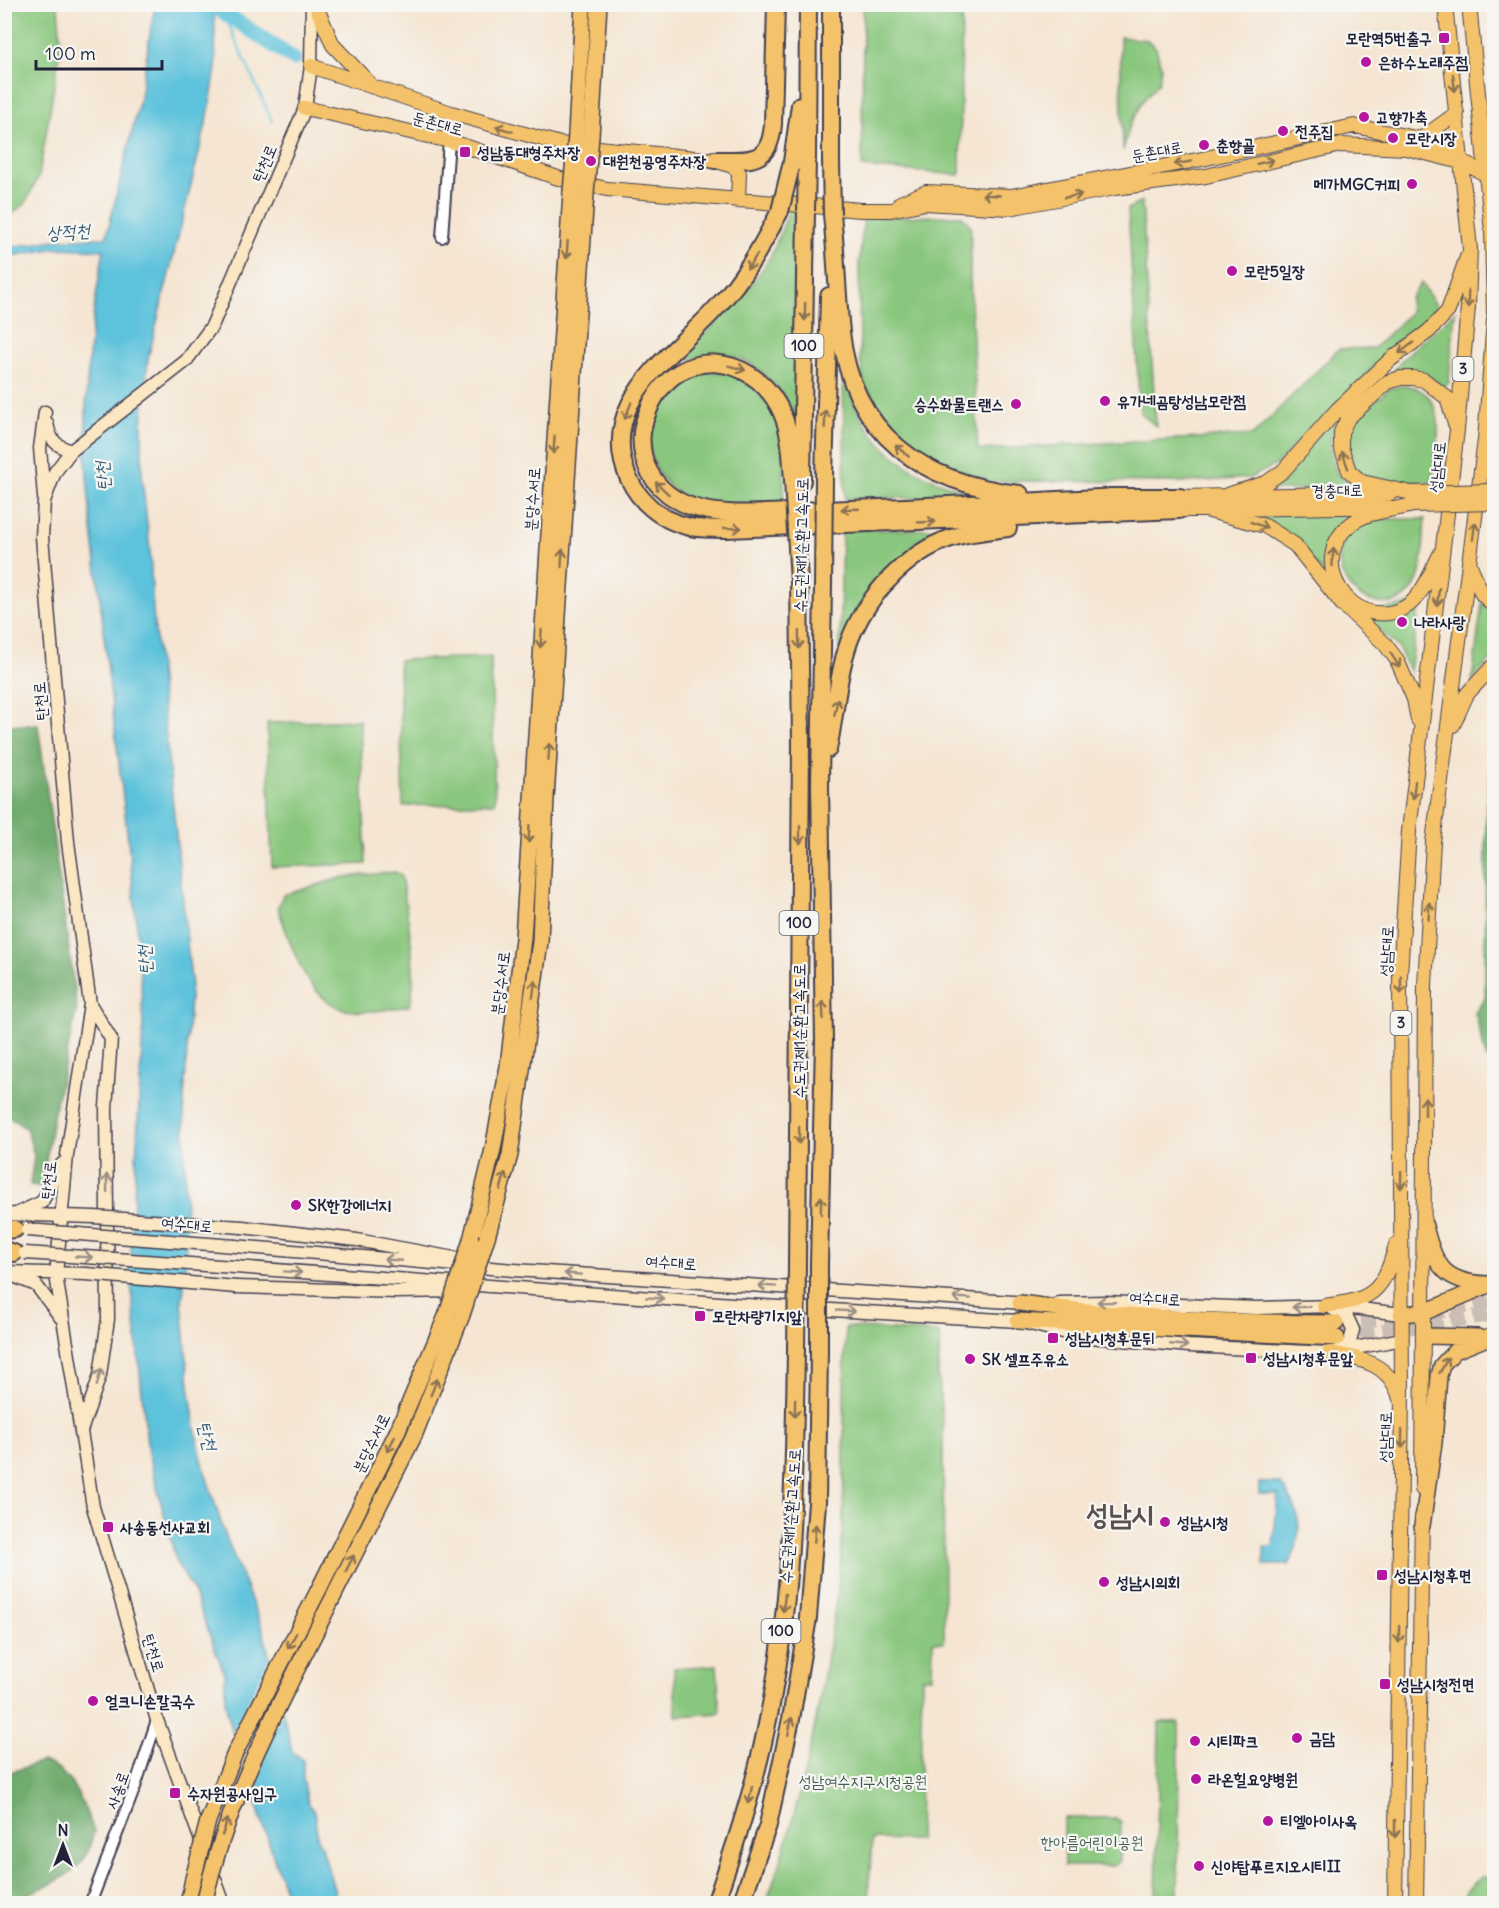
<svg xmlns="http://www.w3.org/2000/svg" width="1499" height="1908" viewBox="0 0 1499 1908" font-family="Delius,'Poor Story',sans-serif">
<rect width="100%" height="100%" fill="#f6f6f2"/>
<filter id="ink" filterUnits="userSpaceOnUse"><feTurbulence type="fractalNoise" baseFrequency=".0167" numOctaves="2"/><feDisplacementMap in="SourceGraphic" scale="12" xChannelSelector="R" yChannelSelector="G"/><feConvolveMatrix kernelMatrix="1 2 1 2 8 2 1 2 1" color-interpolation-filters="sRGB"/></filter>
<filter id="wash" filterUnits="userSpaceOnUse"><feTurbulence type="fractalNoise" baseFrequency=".008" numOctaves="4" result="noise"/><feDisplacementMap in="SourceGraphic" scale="24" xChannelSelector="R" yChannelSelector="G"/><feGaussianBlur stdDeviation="1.35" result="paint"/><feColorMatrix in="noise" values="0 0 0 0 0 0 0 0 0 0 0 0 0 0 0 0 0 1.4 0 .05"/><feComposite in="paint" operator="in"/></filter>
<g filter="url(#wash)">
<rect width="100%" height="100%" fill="#f5e5d2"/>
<path fill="#8ac77e" stroke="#56745c" stroke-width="1.5" d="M5,4l53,1 3,39 -22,132 -14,28 -20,14z
M863,5h99l-2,170 -98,-8z
M1120,37l27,3 9,8 5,19 -2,15 -17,20 -12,23 -7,26z
M794,199l3,218c-36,-57 -60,-75 -127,-52 36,-33 77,-66 101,-110 9,-17 14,-38 23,-56z
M1142,201l14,225 -16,-13 -12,-204z
M962,216l9,10 -1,51 8,173 275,-15 86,-86 35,-1 36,-35v-15l11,-15 15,22 1,7 -50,42 -111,111 -26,13 -61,4 -198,-1 -33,-11 -31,-15 -15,-11 -16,-16 -32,-44 -4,-25 -1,-94 5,-48z
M1455,311l-6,71 -5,6c-16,-15 -30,-18 -52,-15 18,-26 42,-39 63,-62z
M843,371c21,80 70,109 148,126l-146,2z
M721,372c7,1 16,2 22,5 47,21 42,85 40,127 -30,1 -64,7 -92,-4 -44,-18 -55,-72 -24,-106 8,-8 19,-18 30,-21 8,-1 16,-1 24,-1z
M1406,385c47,10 30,61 26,97l-46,1 -22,-7 -9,-9 -11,-28 4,-14 41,-36z
M1340,414c-13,25 -12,35 -2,61l22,14 -101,1z
M1360,510c-31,19 -37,29 -33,66l-54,-53 -29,-11z
M1494,516v73l-5,-21z
M1373,519h52c-2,20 0,51 -11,68 -21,35 -79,10 -74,-33 0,-7 3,-17 8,-21 7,-6 17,-10 25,-14z
M960,529l-64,36 -57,106 3,-141z
M1420,602l-10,70 -12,-25 -38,-33z
M1482,603l12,11v42l-22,24z
M491,657l4,146 -92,3 -4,-146z
M360,720l6,144 -94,3 -5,-144z
M396,872l5,4c5,30 19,104 8,130 -18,3 -37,7 -56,5 -45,-4 -63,-67 -75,-104l5,-12 61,-18z
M846,1327l92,6 2,5 -2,36 5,55 1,213h-11l-1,35h-10l-3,163 -47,-1 -4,64h-102c29,-78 47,-158 60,-241 7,-40 14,-81 16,-122 4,-71 0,-142 4,-213z
M717,1665l3,48 -44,3 -2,-48z
M1159,1722h20l-1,181h-22z
M1064,1818h51l6,5 -1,38 -6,5h-50z
M1481,1877h5l4,6 -5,20h-23l3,-11z"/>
<path fill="#6fac6d" stroke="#486754" stroke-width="1.5" d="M5,725h33l39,283 -24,109 -11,70 -12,-2 4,-30 -8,-27 -21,-13z
M1494,748v319l-8,-10 -11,-44 10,-15 1,-192z
M5,1326l8,6v13l-8,7z
M41,1762c30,5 43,44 53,69 -2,7 -4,16 -7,23 -11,24 -59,40 -82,49v-129z"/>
<path fill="#5dc2db" stroke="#40728b" stroke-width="1.5" d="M157,5h57l2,63 -8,48 -60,242 -6,67v53l8,72 3,61 38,369 -7,120 2,130 -1,49 -3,22 7,84 7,49 9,38 18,57 40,101 29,121 11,9v19l5,24 6,8 4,30 4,7 16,55h-49l-57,-172 -7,-29v-27l-33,-87 -15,-24 -29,-111 -18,-180 13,-245c-5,-144 -29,-287 -43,-430 -5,-46 -12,-94 -14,-140 -2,-69 5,-141 18,-208l-47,-2 -52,9v-9l56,-9 45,-1 33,-135 14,-87z
M1259,1483h21c22,26 24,51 9,82h-25v-18h9l5,-52 -19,-1z"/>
<path fill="#f5e5d2" d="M271,1656l13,51 -36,81 -17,-51z"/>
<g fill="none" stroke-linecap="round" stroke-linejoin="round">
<path stroke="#5dc2db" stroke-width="2" d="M224,14l48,107"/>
<path stroke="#5dc2db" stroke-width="15" d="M211,4l83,55"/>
</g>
</g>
<g filter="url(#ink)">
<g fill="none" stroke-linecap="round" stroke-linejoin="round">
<path stroke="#cbbeb4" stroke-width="15" stroke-dasharray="15 8" stroke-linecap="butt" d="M1338,1323l78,-7 78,-16
M1337,1338l157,-24"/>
<g stroke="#423f52" stroke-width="14">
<path id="tertiary" d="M442,237l9,-124
M90,1904l45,-117 22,-67"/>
</g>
<g stroke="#423f52" stroke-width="15">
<path id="secondary" d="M47,423c3,17 8,22 24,28
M44,497l-4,-49 5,-36
M18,1213l24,-11 20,-38
M4,1214l90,3
M242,1227l115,13 97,18
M235,1246l279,24 513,33
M235,1267l511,38 272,16 61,15 110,10 140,7 73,-14
M4,1272l82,2
M16,1277l20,8 25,33
M236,1287l160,5 64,-1
M1059,1303l46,-1 151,6 80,-2 65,8
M1333,1309l14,8 6,13 -3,12 -11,8
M81,1431l19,-56 8,-56 -2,-212 5,-68 -21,-35
M224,1904l-67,-184 -64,-213 -37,-232 11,-120 23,-151 -22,-162 -26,-305 2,-36 11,-29 16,-21 115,-90 26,-35 93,-218 6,-42 1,-62"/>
</g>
<g stroke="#423f52" stroke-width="16">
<path id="primary" d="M315,4l18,41 37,39
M1469,4l23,228 2,81
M311,66l140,47 109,31 154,16 19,6 6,7 -1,28
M305,108l145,33 111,38 46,10 254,21h30l34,-7 84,5 106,-20 91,-12 135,-31 65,3 55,14
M1421,139l36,-26
M900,203l26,-11 85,4 191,-37 152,-33 67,13 73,40
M1411,493l-49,-11 -13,-11 -8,-24v-15l7,-14 40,-36 13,-4h12l11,2 23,18 8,26
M1227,495l39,-12 17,-12 55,-62 52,-49 39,-29 19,-20 19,-54
M1180,497l211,-4
M1413,505c-19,5 -46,6 -62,19 -47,37 1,110 53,84 19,-10 28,-40 38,-57
M1202,509l63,17 30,19 47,59 43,40 12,16 17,39 4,21
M1179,510l208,-4
M1470,565l12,29 12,12
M1453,725l14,-31 27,-29
M1324,1306c49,-6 59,-14 72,-61
M1329,1353c32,5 62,11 71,46
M1422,1489l3,-504 8,-143 52,-402 9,-121
M1395,1904l7,-508 -2,-421 9,-144 48,-401 11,-123 2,-58 -25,-245
M1416,1904l6,-387"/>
</g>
<g stroke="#423f52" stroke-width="18">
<path id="trunk" d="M576,135l7,-131
M591,136l8,-132
M1425,1226c10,43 22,58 66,58
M487,1237l23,-82 30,-213 6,-144 40,-605
M471,1240l22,-91 15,-83 15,-128 48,-746
M1020,1303c104,15 211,20 316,20
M1401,1314l24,-2 61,-26
M1018,1321l319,17
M1425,1336l53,1
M1422,1526l12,-83 5,-67 3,-11 13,-14 37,-15
M319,1589l79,-159 49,-116
M324,1615l90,-179 48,-121
M188,1904l5,-25"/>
</g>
<g stroke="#423f52" stroke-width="20">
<path id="motorway" d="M831,4v157
M714,160c33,-1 56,7 59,-36l3,-120
M807,160l1,-156
M792,162l8,-57
M780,211c-18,34 -35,66 -62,95 -28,32 -69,60 -88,98 -25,50 3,108 56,122 12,4 28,2 41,3l452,-19
M832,214c4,39 5,79 9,118 11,103 83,152 179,162
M824,477l5,-181
M793,480c-2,-26 -2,-52 -15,-75 -29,-52 -97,-58 -126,-3 -4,9 -9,20 -10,30 -3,28 10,54 35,68 37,22 105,11 147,10 98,-3 196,-8 294,-13
M802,481l4,-270
M1109,497h71
M828,749c8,-36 10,-84 25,-117 19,-42 59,-84 105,-96 16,-4 33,-6 50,-8
M4,1230l11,-1
M4,1250l10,3
M819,1264l5,-223 -4,-256 3,-200
M797,1265l4,-520 -2,-163
M715,1904c19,-56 38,-112 50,-170 28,-126 29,-256 31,-384
M741,1904l27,-79 23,-106 17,-101 9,-115 2,-153"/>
</g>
<use href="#tertiary" stroke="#fff" stroke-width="10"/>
<use href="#secondary" stroke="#fbe7c3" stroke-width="12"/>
<use href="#primary" stroke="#f4c26a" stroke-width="14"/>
<use href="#trunk" stroke="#f4c26a" stroke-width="15"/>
<use href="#motorway" stroke="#f4c26a" stroke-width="16"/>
<g stroke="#423f52" stroke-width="15" stroke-linecap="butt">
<path id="secondary-bridge" d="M94,1217l148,10
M27,1230l208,16
M25,1253l210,14
M86,1274l150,13"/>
</g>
<g stroke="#423f52" stroke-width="16" stroke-linecap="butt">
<path id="primary-bridge" d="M1411,493l83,-2
M1413,505l81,-2"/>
</g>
<g stroke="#423f52" stroke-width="18" stroke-linecap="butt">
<path id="trunk-bridge" d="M571,192l5,-57
M586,193l5,-57
M447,1314l24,-74
M462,1315l25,-78
M193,1879l15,-58 27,-68 84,-164
M204,1904c23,-105 73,-194 120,-289"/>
</g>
<g stroke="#423f52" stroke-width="20" stroke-linecap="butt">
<path id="motorway-bridge" d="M831,161l1,53
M780,211l12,-49
M806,211l1,-51
M793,480l6,102
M823,585l1,-108
M796,1350l1,-85
M819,1350v-86"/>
</g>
<use href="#secondary-bridge" stroke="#fbe7c3" stroke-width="12"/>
<use href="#primary-bridge" stroke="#f4c26a" stroke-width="14"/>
<use href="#trunk-bridge" stroke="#f4c26a" stroke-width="15"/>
<use href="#motorway-bridge" stroke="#f4c26a" stroke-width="16"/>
</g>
<defs><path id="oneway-shaft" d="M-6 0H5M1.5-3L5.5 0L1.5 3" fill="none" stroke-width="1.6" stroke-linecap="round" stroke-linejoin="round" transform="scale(1.5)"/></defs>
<g stroke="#8b7252">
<use href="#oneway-shaft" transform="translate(1454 83) rotate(83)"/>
<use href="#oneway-shaft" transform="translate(504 129) rotate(-163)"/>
<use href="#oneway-shaft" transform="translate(1265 162) rotate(-13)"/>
<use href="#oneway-shaft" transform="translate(1183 163) rotate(169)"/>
<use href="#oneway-shaft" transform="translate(991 195) rotate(-177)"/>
<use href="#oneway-shaft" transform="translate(1073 196) rotate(-11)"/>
<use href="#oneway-shaft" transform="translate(567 250) rotate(95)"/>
<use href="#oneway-shaft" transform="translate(752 262) rotate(124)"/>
<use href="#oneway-shaft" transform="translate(1468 299) rotate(92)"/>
<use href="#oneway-shaft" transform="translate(805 312) rotate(91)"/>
<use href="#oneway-shaft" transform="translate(1406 348) rotate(143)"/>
<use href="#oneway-shaft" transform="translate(737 368) rotate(15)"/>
<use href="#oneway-shaft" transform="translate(628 411) rotate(111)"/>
<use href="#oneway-shaft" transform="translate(825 419) rotate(-88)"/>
<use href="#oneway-shaft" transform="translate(554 445) rotate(94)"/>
<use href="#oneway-shaft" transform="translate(902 451) rotate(-140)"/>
<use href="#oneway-shaft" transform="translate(1345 460) rotate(-110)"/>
<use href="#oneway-shaft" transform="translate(662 488) rotate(-137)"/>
<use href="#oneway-shaft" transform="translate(850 509) rotate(178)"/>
<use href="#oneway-shaft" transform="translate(927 522) rotate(-3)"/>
<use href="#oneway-shaft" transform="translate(1259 525) rotate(20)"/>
<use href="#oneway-shaft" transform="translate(733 528) rotate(-1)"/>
<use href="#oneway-shaft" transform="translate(1474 531) rotate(-83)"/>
<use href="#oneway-shaft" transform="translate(1333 557) rotate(-86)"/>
<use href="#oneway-shaft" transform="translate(562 558) rotate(-86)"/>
<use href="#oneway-shaft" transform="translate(1438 597) rotate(97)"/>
<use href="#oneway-shaft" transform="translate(541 639) rotate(94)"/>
<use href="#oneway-shaft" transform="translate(799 640) rotate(89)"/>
<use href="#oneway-shaft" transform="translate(1395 660) rotate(57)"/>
<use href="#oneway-shaft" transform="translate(836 707) rotate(-79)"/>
<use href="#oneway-shaft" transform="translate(549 752) rotate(-86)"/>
<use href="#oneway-shaft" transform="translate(1414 790) rotate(97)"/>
<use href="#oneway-shaft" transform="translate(529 834) rotate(93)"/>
<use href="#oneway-shaft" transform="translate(800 835) rotate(90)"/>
<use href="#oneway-shaft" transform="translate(1429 911) rotate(-87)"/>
<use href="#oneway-shaft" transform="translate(1401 985) rotate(90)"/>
<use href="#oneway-shaft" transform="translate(534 989) rotate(-82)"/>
<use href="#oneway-shaft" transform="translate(823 1010) rotate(-93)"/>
<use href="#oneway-shaft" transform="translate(1425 1106) rotate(-90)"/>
<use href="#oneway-shaft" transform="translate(799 1135) rotate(91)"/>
<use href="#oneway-shaft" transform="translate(1401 1180) rotate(91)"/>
<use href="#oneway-shaft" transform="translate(503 1181) rotate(-74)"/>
<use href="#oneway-shaft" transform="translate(821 1205) rotate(-89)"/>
<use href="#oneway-shaft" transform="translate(1444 1365) rotate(-61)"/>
<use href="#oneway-shaft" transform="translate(434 1387) rotate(-68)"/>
<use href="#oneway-shaft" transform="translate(795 1408) rotate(91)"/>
<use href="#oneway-shaft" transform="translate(1402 1439) rotate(91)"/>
<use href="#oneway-shaft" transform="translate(391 1444) rotate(117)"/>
<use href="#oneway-shaft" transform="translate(815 1533) rotate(-85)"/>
<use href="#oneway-shaft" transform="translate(350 1563) rotate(-63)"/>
<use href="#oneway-shaft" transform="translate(784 1603) rotate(96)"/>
<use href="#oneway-shaft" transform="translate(1399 1634) rotate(91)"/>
<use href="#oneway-shaft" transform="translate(292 1641) rotate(118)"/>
<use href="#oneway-shaft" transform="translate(790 1726) rotate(-78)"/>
<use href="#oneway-shaft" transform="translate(750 1795) rotate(104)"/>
<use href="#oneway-shaft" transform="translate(225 1827) rotate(-71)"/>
<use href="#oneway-shaft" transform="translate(1395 1829) rotate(90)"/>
</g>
<g stroke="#998e86">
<use href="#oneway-shaft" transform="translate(107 1183) rotate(-91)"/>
<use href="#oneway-shaft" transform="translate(84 1257) rotate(4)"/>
<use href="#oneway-shaft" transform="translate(393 1260) rotate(-175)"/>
<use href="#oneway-shaft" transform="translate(293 1272) rotate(4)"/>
<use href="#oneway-shaft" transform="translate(573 1274) rotate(-176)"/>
<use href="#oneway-shaft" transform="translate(767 1286) rotate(-176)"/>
<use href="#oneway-shaft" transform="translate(655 1298) rotate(4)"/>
<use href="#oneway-shaft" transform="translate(962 1298) rotate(-176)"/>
<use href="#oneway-shaft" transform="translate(1106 1302) rotate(-179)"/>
<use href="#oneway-shaft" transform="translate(1301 1307) rotate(178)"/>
<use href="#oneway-shaft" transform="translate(846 1311) rotate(3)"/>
<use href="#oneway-shaft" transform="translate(1179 1345) rotate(5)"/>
<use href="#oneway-shaft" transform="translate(99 1377) rotate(-76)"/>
</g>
</g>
<g fill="#b5179e" stroke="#f6f6f2" stroke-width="2">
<rect x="1438" y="32" width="12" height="12" rx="3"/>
<circle cx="1366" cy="62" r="6"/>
<circle cx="1364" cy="117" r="6"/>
<circle cx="1283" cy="131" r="6"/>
<circle cx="1393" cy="138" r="6"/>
<circle cx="1204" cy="145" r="6"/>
<rect x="459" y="146" width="12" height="12" rx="3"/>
<circle cx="591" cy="161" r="6"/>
<circle cx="1412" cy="184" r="6"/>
<circle cx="1232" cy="271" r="6"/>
<circle cx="1105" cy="401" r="6"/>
<circle cx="1016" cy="404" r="6"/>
<circle cx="1402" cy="622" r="6"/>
<circle cx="296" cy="1205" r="6"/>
<rect x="694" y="1310" width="12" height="12" rx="3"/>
<rect x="1047" y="1332" width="12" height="12" rx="3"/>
<rect x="1245" y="1352" width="12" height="12" rx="3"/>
<circle cx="970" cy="1359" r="6"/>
<circle cx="1165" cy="1522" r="6"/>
<rect x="102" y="1521" width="12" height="12" rx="3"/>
<rect x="1376" y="1569" width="12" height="12" rx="3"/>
<circle cx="1104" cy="1582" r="6"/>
<rect x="1379" y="1678" width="12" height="12" rx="3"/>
<circle cx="93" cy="1701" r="6"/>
<circle cx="1297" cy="1738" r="6"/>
<circle cx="1195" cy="1741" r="6"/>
<circle cx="1196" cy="1779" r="6"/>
<rect x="169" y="1787" width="12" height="12" rx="3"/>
<circle cx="1268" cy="1821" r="6"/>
<circle cx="1199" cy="1866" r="6"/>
</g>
<g text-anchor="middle" stroke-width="4.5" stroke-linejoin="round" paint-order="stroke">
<g fill="#f6f6f2" stroke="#626272" stroke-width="1.5">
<rect x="784.5" y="334" width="39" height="24" rx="4.5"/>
<rect x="1452.5" y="357" width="21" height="24" rx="4.5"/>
<rect x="779.5" y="911" width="39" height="24" rx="4.5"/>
<rect x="1390.5" y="1011" width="21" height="24" rx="4.5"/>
<rect x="761.5" y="1619" width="39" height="24" rx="4.5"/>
</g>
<g font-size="15" font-weight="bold" fill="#22223b">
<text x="804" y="351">100</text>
<text x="1463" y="374">3</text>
<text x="799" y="928">100</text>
<text x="1401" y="1028">3</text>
<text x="781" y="1636">100</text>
</g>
<g font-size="16" font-weight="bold" fill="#22223b" stroke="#f6f6f2" text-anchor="start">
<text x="1432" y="44" text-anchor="end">모란역5번출구</text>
<text x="1378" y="68">은하수노래주점</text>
<text x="1376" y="123">고향가축</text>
<text x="1295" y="137">전주집</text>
<text x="1405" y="144">모란시장</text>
<text x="1216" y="151">춘향골</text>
<text x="477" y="158">성남동대형주차장</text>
<text x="603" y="167">대원천공영주차장</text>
<text x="1400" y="190" text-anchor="end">메가MGC커피</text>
<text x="1244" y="277">모란5일장</text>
<text x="1117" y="407">유가네곰탕성남모란점</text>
<text x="1004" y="410" text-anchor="end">승수화물트랜스</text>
<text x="1414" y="628">나라사랑</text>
<text x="308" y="1211">SK한강에너지</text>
<text x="712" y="1322">모란차량기지앞</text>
<text x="1065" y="1344">성남시청후문뒤</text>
<text x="1263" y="1364">성남시청후문앞</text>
<text x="982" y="1365">SK 셀프주유소</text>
<text x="1177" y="1528">성남시청</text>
<text x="120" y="1533">사송동선사교회</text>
<text x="1394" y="1581">성남시청후면</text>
<text x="1116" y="1588">성남시의회</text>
<text x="1397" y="1690">성남시청전면</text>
<text x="105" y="1707">얼크니손칼국수</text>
<text x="1309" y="1744">금담</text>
<text x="1207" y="1747">시티파크</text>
<text x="1208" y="1785">라온힐요양병원</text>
<text x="187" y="1799">수자원공사입구</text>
<text x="1280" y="1827">티엘아이사옥</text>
<text x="1211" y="1872">신야탑푸르지오시티II</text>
</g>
<g font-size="16" fill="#22223b" stroke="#f6f6f2">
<text transform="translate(438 123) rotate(15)" y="6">둔촌대로</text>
<text transform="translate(1157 151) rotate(-11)" y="6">둔촌대로</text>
<text transform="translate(264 163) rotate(-67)" y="6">탄천로</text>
<text transform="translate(1437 467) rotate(-84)" y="6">성남대로</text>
<text transform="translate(1337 490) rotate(-1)" y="6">경충대로</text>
<text transform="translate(532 499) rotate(-86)" y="6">분당수서로</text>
<text transform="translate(801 545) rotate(-89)" y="6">수도권제1순환고속도로</text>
<text transform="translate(40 701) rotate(-95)" y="6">탄천로</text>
<text transform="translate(1386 951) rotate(-87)" y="6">성남대로</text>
<text transform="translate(500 983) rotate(-83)" y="6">분당수서로</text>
<text transform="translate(799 1031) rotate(-90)" y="6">수도권제1순환고속도로</text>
<text transform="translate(48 1180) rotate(-84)" y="6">탄천로</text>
<text transform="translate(187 1224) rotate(5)" y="6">여수대로</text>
<text transform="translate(671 1262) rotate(4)" y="6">여수대로</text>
<text transform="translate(1155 1298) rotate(3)" y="6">여수대로</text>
<text transform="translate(1385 1437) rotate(-89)" y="6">성남대로</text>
<text transform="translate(371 1443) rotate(-64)" y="6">분당수서로</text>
<text transform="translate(790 1516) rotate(-86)" y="6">수도권제1순환고속도로</text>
<text transform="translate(154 1653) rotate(73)" y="6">탄천로</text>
<text transform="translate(117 1790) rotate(-70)" y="6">사송로</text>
</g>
<g font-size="16" fill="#465c52" stroke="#f6f6f2">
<text x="863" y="1787">성남여수지구시청공원</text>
<text x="1092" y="1848">한아름어린이공원</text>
</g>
<g font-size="18" font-style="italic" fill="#375a73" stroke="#f6f6f2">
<text transform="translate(68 232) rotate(-4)" y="6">상적천</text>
<text transform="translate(103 476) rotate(-95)" y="6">탄천</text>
<text transform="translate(145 960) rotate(-94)" y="6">탄천</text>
<text transform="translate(207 1436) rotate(75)" y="6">탄천</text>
</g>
<g font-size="28" font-weight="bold" fill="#5c4f50" stroke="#f6f6f2">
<text x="1120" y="1524">성남시</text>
</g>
</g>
<rect width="1499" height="1908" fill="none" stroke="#f6f6f2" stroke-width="24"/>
<g transform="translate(63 1845)" stroke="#f6f6f2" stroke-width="4.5" paint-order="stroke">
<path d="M0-4.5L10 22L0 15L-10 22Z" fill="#22223b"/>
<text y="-9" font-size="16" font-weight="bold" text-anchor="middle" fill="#22223b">N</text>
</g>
<path d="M36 60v9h126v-9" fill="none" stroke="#22223b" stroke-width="3"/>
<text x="45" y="60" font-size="18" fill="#22223b" stroke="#f6f6f2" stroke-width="4.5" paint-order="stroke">100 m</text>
</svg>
